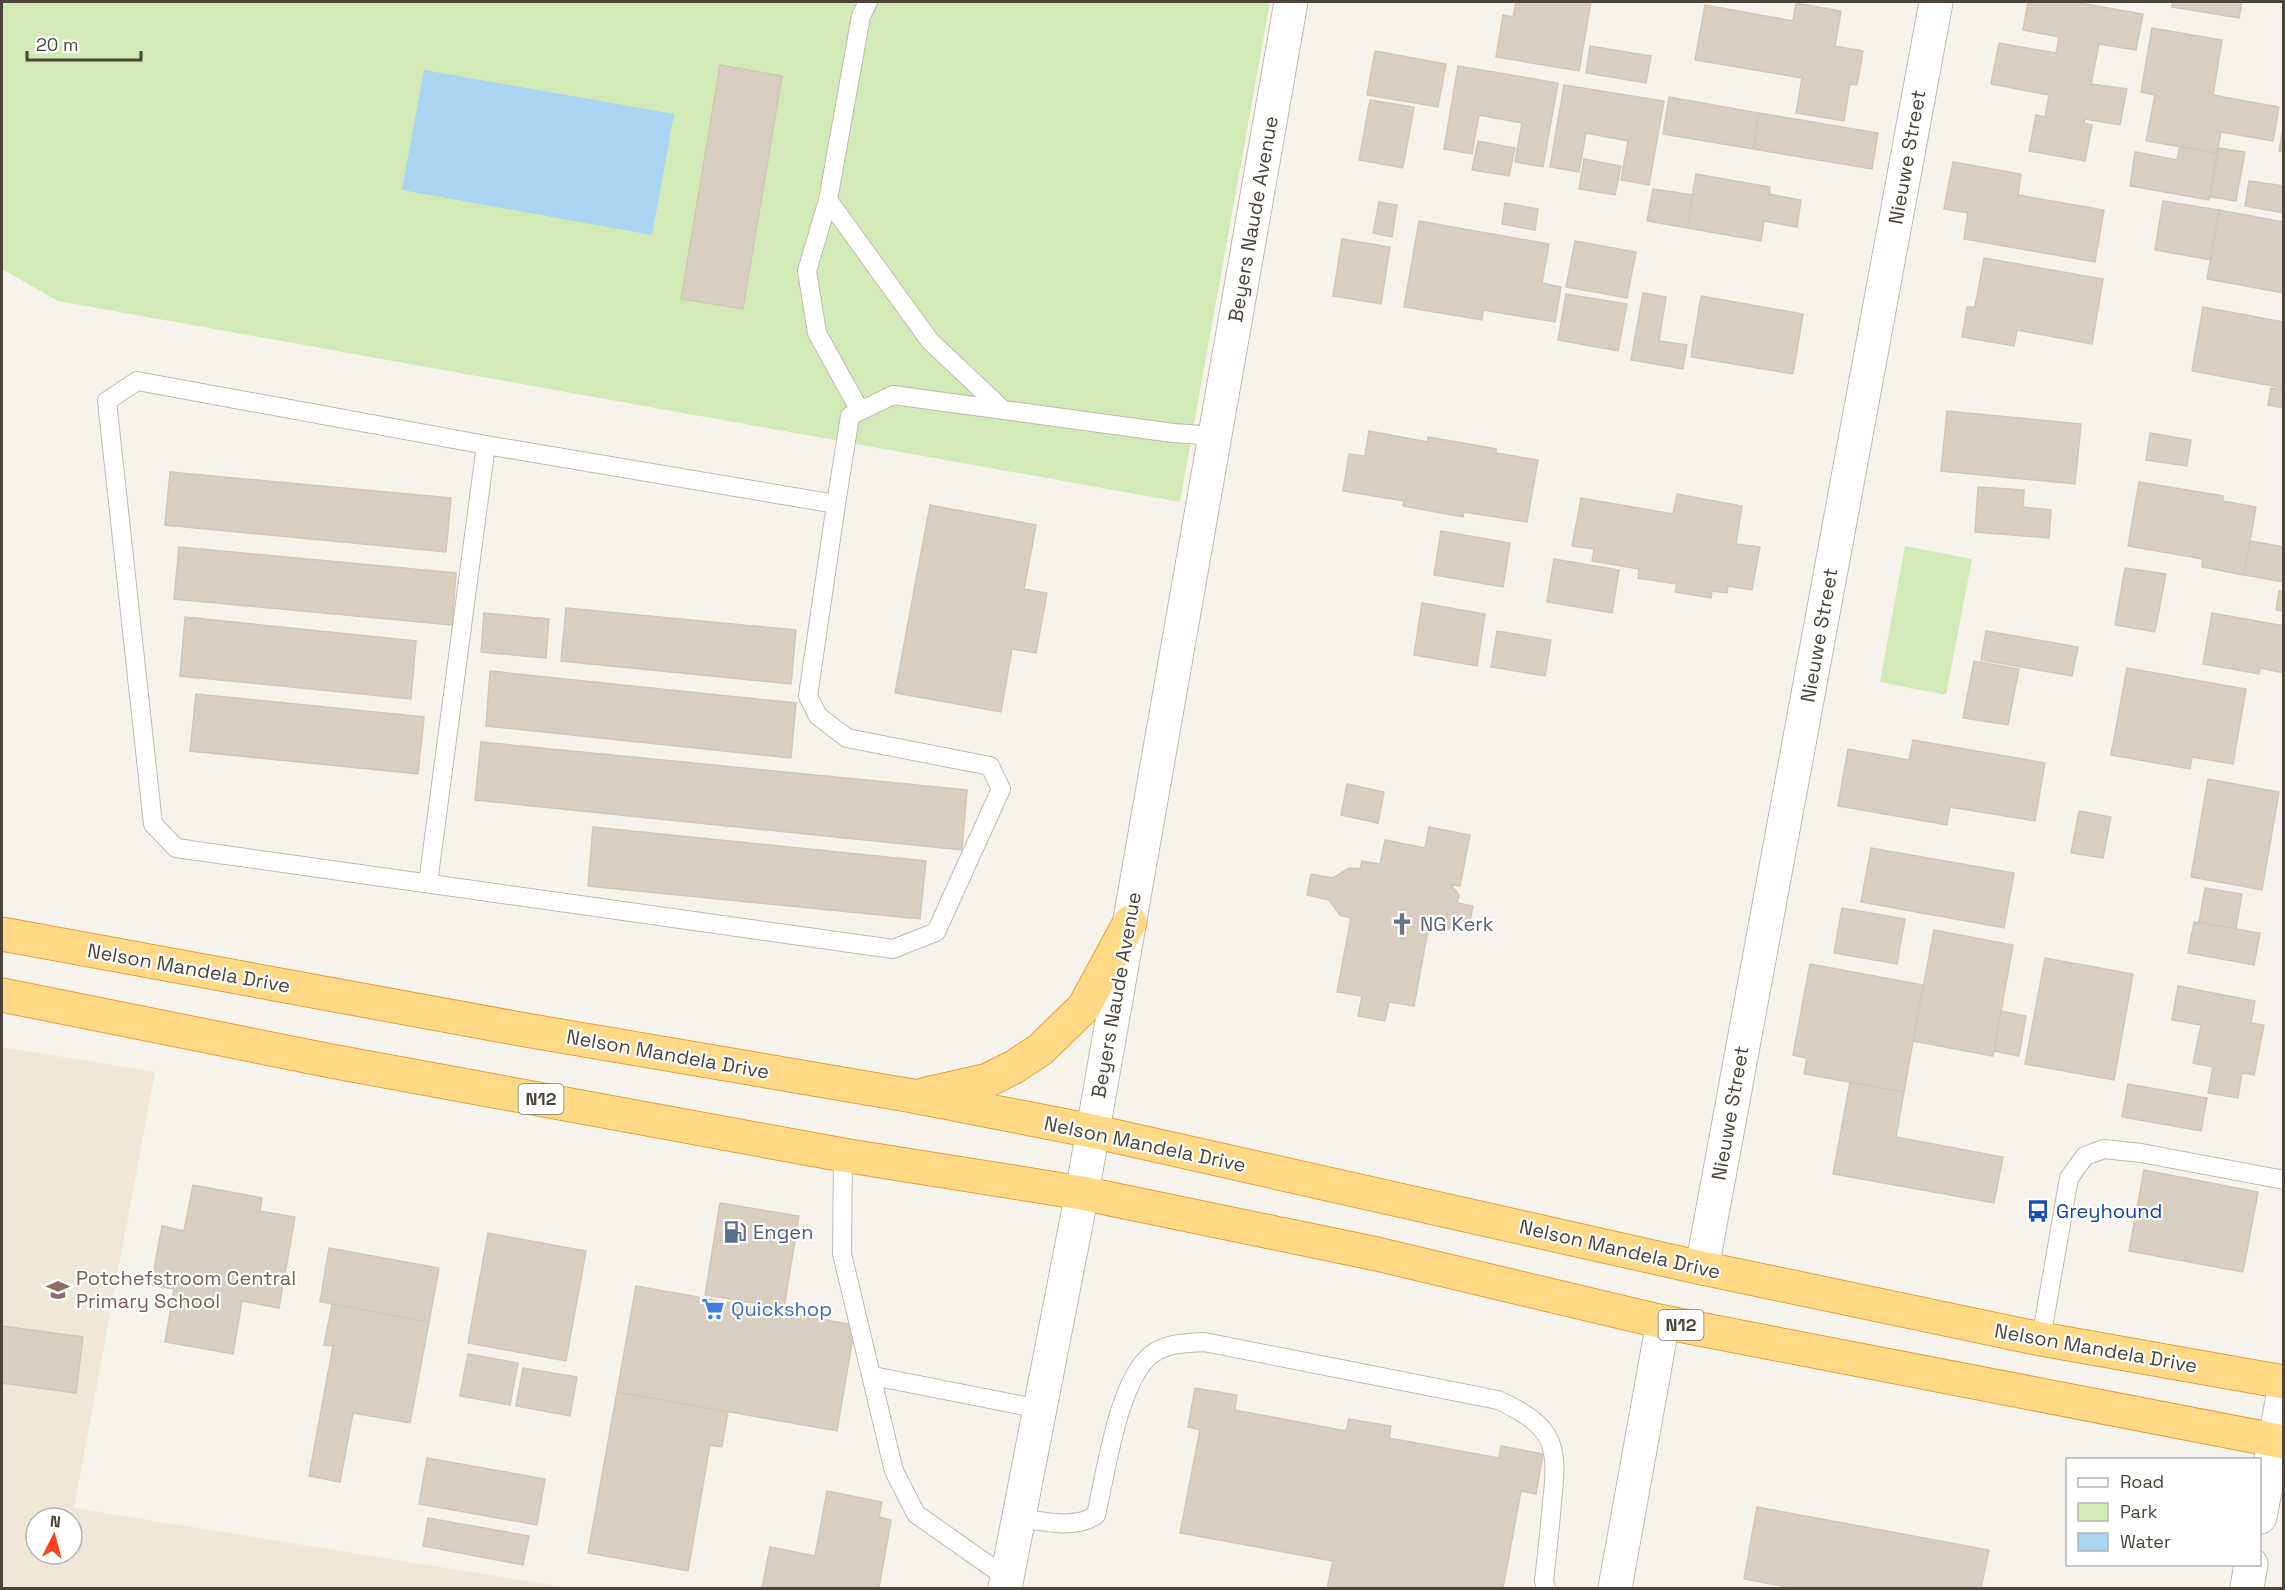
<svg xmlns="http://www.w3.org/2000/svg" width="2285" height="1590" viewBox="0 0 2285 1590" font-family="'Space Grotesk',sans-serif">
<rect width="100%" height="100%" fill="#f6f3ec"/>
<path fill="#efe8d6" fill-rule="evenodd" d="M2,1047l153,25 -81,436 496,80h-568zM36,1518h36v36h-36z"/>
<path fill="#d2eab5" d="M2,2h1268l-90,500 -1122,-201 -56,-32z
M1905,546l67,13 -26,136 -66,-13z"/>
<path fill="#a9d4f2" d="M424,70l250,44 -22,121 -250,-45z"/>
<path fill="#d8cfc1" stroke="#d3c7b4" stroke-width="1.5" d="M1516,2h75l-12,69 -83,-14 7,-42 10,2z
M2028,2h46l69,12 -7,36 -37,-6 -8,40 36,5 -7,36 -35,-6 -1,4 8,2 -7,36 -56,-10 7,-36 9,2 4,-22 -58,-11 8,-41 57,10 3,-16 -36,-7z
M2173,2h69l-3,16 -67,-11z
M1796,3l45,8 -6,35 28,5 -6,34 -7,-1 -6,37 -48,-8 6,-35 -107,-18 10,-55 88,16z
M2152,28l70,12 -9,55 66,12 -6,34 -52,-9 -4,21 -71,-12 9,-46 -14,-3z
M1590,46l61,10 -5,27 -60,-10z
M1375,51l71,13 -8,43 -71,-12z
M720,65l62,11 -39,233 -62,-10z
M1458,66l100,17 -15,84 -28,-5 7,-39 -43,-8 -7,39 -28,-5z
M1564,85l100,16 -15,84 -28,-5 7,-39 -42,-8 -7,39 -29,-5z
M1669,97l90,16 -6,36 -90,-15z
M1370,100l44,7 -11,61 -44,-8z
M1759,113l119,20 -6,36 -119,-20z
M2284,124v28l-5,-1z
M1478,141l37,7 -6,28 -37,-6z
M2180,146l37,7 -8,47 -79,-14 5,-34 42,8z
M2219,148l26,4 -9,49 -26,-4z
M1584,159l37,7 -6,29 -36,-6z
M1953,162l68,12 -3,21 86,15 -9,52 -131,-23 4,-26 -24,-4z
M1696,174l74,13 -1,7 32,6 -4,27 -33,-6 -3,20 -74,-13z
M2249,181l35,5v27l-39,-7z
M1653,189l40,6 -6,33 -40,-7z
M2163,201l56,9 -8,50 -56,-10z
M1379,202l18,3 -5,32 -19,-4z
M1505,203l33,6 -3,21 -33,-6z
M2219,210l65,12v71l-77,-14z
M1419,221l130,23 -7,39 19,4 -6,35 -72,-12 -1,10 -78,-13z
M1342,239l48,8 -9,57 -48,-8z
M1575,241l61,11 -9,46 -61,-11z
M1984,258l119,21 -11,65 -75,-14 -3,16 -52,-9 5,-30h8z
M1643,293l23,4 -7,44 28,4 -4,24 -52,-9z
M1566,294l61,10 -9,47 -60,-11z
M1701,296l102,18 -10,60 -102,-17z
M2203,307l81,15v66l-92,-17z
M2271,388l13,2v18l-16,-3z
M1947,411l134,13 -6,60 -134,-13z
M1369,431l59,11v-5l68,12v4l42,7 -11,62 -63,-10 -1,5 -60,-11 1,-5 -61,-10 6,-37 16,2z
M2150,433l41,7 -4,26 -41,-6z
M170,472l281,26 -5,54 -281,-27z
M2139,482l84,14v5l33,6 -12,68 -42,-8 1,-8 -75,-13z
M1978,487l46,3 -1,17 28,3 -2,28 -74,-6z
M1677,494l65,12 -6,38 24,3 -8,43 -24,-4 -1,7 -15,-2 -1,7 -36,-6 2,-8 -39,-6 1,-9 -47,-8 2,-12 -22,-3 9,-48 92,16z
M930,505l106,20 -12,64 23,4 -11,60 -24,-4 -11,63 -106,-19z
M1441,531l69,12 -7,44 -69,-12z
M2250,541l34,6v35l-40,-7z
M179,547l277,26 -4,52 -278,-26z
M1554,559l65,11 -7,43 -65,-11z
M2125,568l41,6 -11,58 -40,-7z
M2279,591l5,1v19l-8,-1z
M1422,603l63,11 -8,52 -63,-11z
M566,608l230,22 -5,54 -230,-23z
M484,613l65,6 -3,39 -65,-6z
M2212,613l72,13v47l-24,-5 -1,6 -56,-10z
M185,617l231,24 -5,58 -231,-23z
M1497,631l54,9 -6,36 -54,-9z
M1986,631l92,16 -6,29 -91,-16z
M1974,661l45,8 -11,56 -45,-7z
M2127,668l119,21 -13,75 -41,-7 -2,12 -79,-14z
M490,671l306,32 -5,55 -305,-32z
M196,694l228,23 -6,57 -228,-23z
M1913,740l132,23 -10,58 -85,-14 -3,18 -109,-19 10,-57 61,11z
M481,742l486,48 -5,60 -487,-50z
M2208,779l71,13 -17,98 -71,-13z
M1347,784l37,8 -6,31 -37,-8z
M2079,811l32,6 -8,41 -32,-5z
M593,827l333,34 -6,58 -332,-33z
M1429,827l41,8 -10,51 -9,-1 8,10 -2,8 16,3 -3,15 -15,-2 -2,7 -11,7 -14,-3 -14,76 -25,-4 -4,19 -27,-5 4,-20 -25,-4 14,-74 -11,-3 -11,-15 -22,-5 4,-21 22,4 16,-10 11,1 2,-8 18,3 5,-24 40,8z
M1871,848l143,25 -10,55 -143,-26z
M2205,888l37,6 -6,35 -37,-7z
M1842,908l63,11 -8,45 -63,-11z
M2194,922l66,11 -6,32 -66,-12z
M1934,930l79,15 -20,111 -80,-15z
M2045,958l88,16 -19,106 -89,-16z
M1810,964l113,21 -19,107 -100,-18 3,-16 -14,-3z
M2178,986l77,15 -4,22 13,2 -10,50 -12,-2 -4,25 -30,-5 5,-26 -20,-4 8,-38 -29,-5z
M2001,1011l25,5 -7,40 -25,-5z
M1850,1082l54,10 -8,45 107,20 -9,46 -161,-29z
M2128,1084l79,14 -6,33 -79,-14z
M2144,1170l114,22 -15,80 -114,-21z
M193,1185l69,13 -2,13 35,6 -16,91 -37,-7 -9,53 -68,-12 9,-53 -23,-4 11,-59 22,5z
M720,1203l79,13 -15,92 -79,-13z
M488,1233l98,18 -20,110 -98,-18z
M329,1248l110,20 -10,54 -109,-20z
M636,1286l219,39 -18,106 -220,-39z
M332,1304l97,18 -19,101 -57,-10 -13,69 -31,-6 24,-130 -9,-1z
M2,1326l81,11 -7,56 -74,-10z
M468,1354l50,9 -8,42 -50,-9z
M523,1368l54,9 -7,39 -54,-10z
M1195,1388l42,7 -2,15 111,21 3,-12 42,7 -2,12 110,20 2,-12 42,8 -7,40 -15,-3 -18,97h-176l6,-27 -153,-28 20,-103 -12,-3z
M617,1392l111,20 -6,35 -12,-2 -22,126 -100,-18z
M427,1458l118,21 -8,46 -118,-21z
M827,1491l55,11 -3,15 12,3 -12,68h-117l8,-41 45,9z
M1757,1507l232,43 -8,38h-189l-48,-9z
M428,1518l101,18 -6,29 -100,-19z"/>
<g fill="none" stroke-linecap="round" stroke-linejoin="round">
<g stroke="#c2bbae" stroke-width="20">
<path id="service" d="M868,2l-7,14 -33,184 102,141 72,68
M828,200l-21,71 10,62 43,78
M137,381l349,64 350,59 -28,192 10,20 29,22 143,28 11,23 -65,143 -43,17 -717,-101 -23,-24 -46,-423z
M836,504l14,-88 43,-21 280,38 43,3
M428,883l58,-438
M843,1155l-1,99 52,217 22,43 91,64
M2041,1339l28,-161 16,-22 19,-7 37,4 143,27
M873,1376l167,33
M1018,1518c24,3 57,12 78,-3 10,-42 22,-134 55,-160 15,-12 34,-12 53,-13l294,58c56,26 61,44 54,102 -2,26 -5,52 -8,79l2,7"/>
</g>
<g stroke="#c2bbae" stroke-width="35">
<path id="minor" d="M1702,1268l234,-1266
M2260,1517l24,-126
M1005,1588l77,-395 209,-1191
M1615,1588l48,-266
M2247,1588l4,-24"/>
</g>
<g stroke="#e0a43c" stroke-width="35">
<path id="trunk" d="M2,934l518,95 393,67 179,35 610,137 339,71 243,43
M2,995l329,66 512,94 239,38 295,61 286,68 621,120
M926,1094l62,-14 26,-13 27,-18 43,-42 46,-85"/>
</g>
<use href="#service" stroke="#fff" stroke-width="18"/>
<use href="#minor" stroke="#fff" stroke-width="33"/>
<use href="#trunk" stroke="#ffd985" stroke-width="33"/>
</g>
<defs>
<g id="church-bare" transform="scale(1.8)"><path d="M-1.2-6h2.4v3.5h3.3v2.4h-3.3V6h-2.4V-.1h-3.3v-2.4h3.3Z" fill="#6b7280" stroke="#fff" stroke-width="2.5" paint-order="stroke"/></g>
<g id="bus-bare" transform="scale(1.8)"><path d="M-5-6H5V4H4V6H2V4H-2V6H-4V4H-5ZM-3.5-4V0h7V-4ZM-3.5 1.2v1.5H-2V1.2ZM2 1.2v1.5H3.5V1.2Z" fill="#1a4fb4" stroke="#fff" stroke-width="2.5" paint-order="stroke"/></g>
<g id="fuel-bare" transform="scale(1.8)"><path d="M-5.5-6h7V0h2V4h1.3V-2.5L3-4.5l.8-.8L6-3V5H2.5V1h-1V6h-7ZM-4.2-4.7v3.2H.2V-4.7Z" fill="#5c6f8a" stroke="#fff" stroke-width="2.5" paint-order="stroke"/></g>
<g id="school-bare" transform="scale(1.8)"><path d="M0-5L7-2L0 1L-7-2ZM-4 1L0 2.5L4 1V4Q0 6-4 4Z" fill="#8d6e63" stroke="#fff" stroke-width="2.5" paint-order="stroke"/></g>
<g id="supermarket-bare" transform="scale(1.8)"><path d="M-6-5.5h2.5l.6 2H6L4.5 2H-2.5L-4.4-4H-6ZM-1.5 3.2a1.3 1.3 0 1 0 .1 0ZM3 3.2a1.3 1.3 0 1 0 .1 0Z" fill="#3f7fe0" stroke="#fff" stroke-width="2.5" paint-order="stroke"/></g>
</defs>
<g fill-rule="evenodd">
<use href="#church-bare" x="1402" y="924"/>
<use href="#bus-bare" x="2038" y="1211"/>
<use href="#fuel-bare" x="735" y="1232"/>
<use href="#school-bare" x="58" y="1290"/>
<use href="#supermarket-bare" x="713" y="1309"/>
</g>
<g text-anchor="middle" stroke-width="4.5" stroke-linejoin="round" paint-order="stroke">
<g fill="#fff" stroke="#817c74" stroke-width="1.5">
<rect x="518.5" y="1084" width="45" height="30" rx="4.5"/>
<rect x="1658.5" y="1310" width="45" height="30" rx="4.5"/>
</g>
<g font-size="18" font-weight="bold" fill="#4b4439">
<text x="541" y="1105">N12</text>
<text x="1681" y="1331">N12</text>
</g>
<g font-size="20" fill="#4b4439" stroke="#fff">
<text transform="translate(1907 157) rotate(-80)" y="7">Nieuwe Street</text>
<text transform="translate(1253 219) rotate(-80)" y="7">Beyers Naude Avenue</text>
<text transform="translate(1819 635) rotate(-80)" y="7">Nieuwe Street</text>
<text transform="translate(189 968) rotate(10)" y="7">Nelson Mandela Drive</text>
<text transform="translate(1116 995) rotate(-80)" y="7">Beyers Naude Avenue</text>
<text transform="translate(668 1054) rotate(10)" y="7">Nelson Mandela Drive</text>
<text transform="translate(1730 1113) rotate(-80)" y="7">Nieuwe Street</text>
<text transform="translate(1145 1144) rotate(12)" y="7">Nelson Mandela Drive</text>
<text transform="translate(1620 1249) rotate(13)" y="7">Nelson Mandela Drive</text>
<text transform="translate(2096 1348) rotate(10)" y="7">Nelson Mandela Drive</text>
</g>
<g font-size="20" fill="#5b616d" stroke="#fff" text-anchor="start">
<text x="1420" y="931">NG Kerk</text>
</g>
<g font-size="20" fill="#164399" stroke="#fff" text-anchor="start">
<text x="2056" y="1218">Greyhound</text>
</g>
<g font-size="20" fill="#4e5e75" stroke="#fff" text-anchor="start">
<text x="753" y="1239">Engen</text>
</g>
<g font-size="20" fill="#785e54" stroke="#fff" text-anchor="start">
<text x="76" y="1285">Potchefstroom Central<tspan x="76" dy="23">Primary School</tspan></text>
</g>
<g font-size="20" fill="#366cbe" stroke="#fff" text-anchor="start">
<text x="731" y="1316">Quickshop</text>
</g>
</g>
<rect width="2285" height="1590" fill="none" stroke="#4b4439" stroke-width="6"/>
<rect x="2066" y="1458" width="195" height="108" fill="#ffffff" stroke="#b7b4b0" stroke-width="1.5"/>
<rect x="2078" y="1478" width="30" height="9" fill="#ffffff" stroke="#b7b4b0" stroke-width="1.5"/>
<text x="2120" y="1488" font-size="18" fill="#4b4439">Road</text>
<rect x="2078" y="1503" width="30" height="18" fill="#d2eab5" stroke="#b7b4b0" stroke-width="1.5"/>
<text x="2120" y="1518" font-size="18" fill="#4b4439">Park</text>
<rect x="2078" y="1533" width="30" height="18" fill="#a9d4f2" stroke="#b7b4b0" stroke-width="1.5"/>
<text x="2120" y="1548" font-size="18" fill="#4b4439">Water</text>
<g transform="translate(54 1536) rotate(6)"><circle r="28" fill="#ffffff" stroke="#b7b4b0" stroke-width="1.5"/>
<path d="M0-4.5L10 22L0 15L-10 22Z" fill="#fc3f1d"/>
<text y="-9" font-size="16" font-weight="bold" text-anchor="middle" fill="#4b4439">N</text>
</g>
<path d="M27 51v9h114v-9" fill="none" stroke="#4b4439" stroke-width="3"/>
<text x="36" y="51" font-size="18" fill="#4b4439" stroke="#ffffff" stroke-width="4.5" paint-order="stroke">20 m</text>
</svg>
